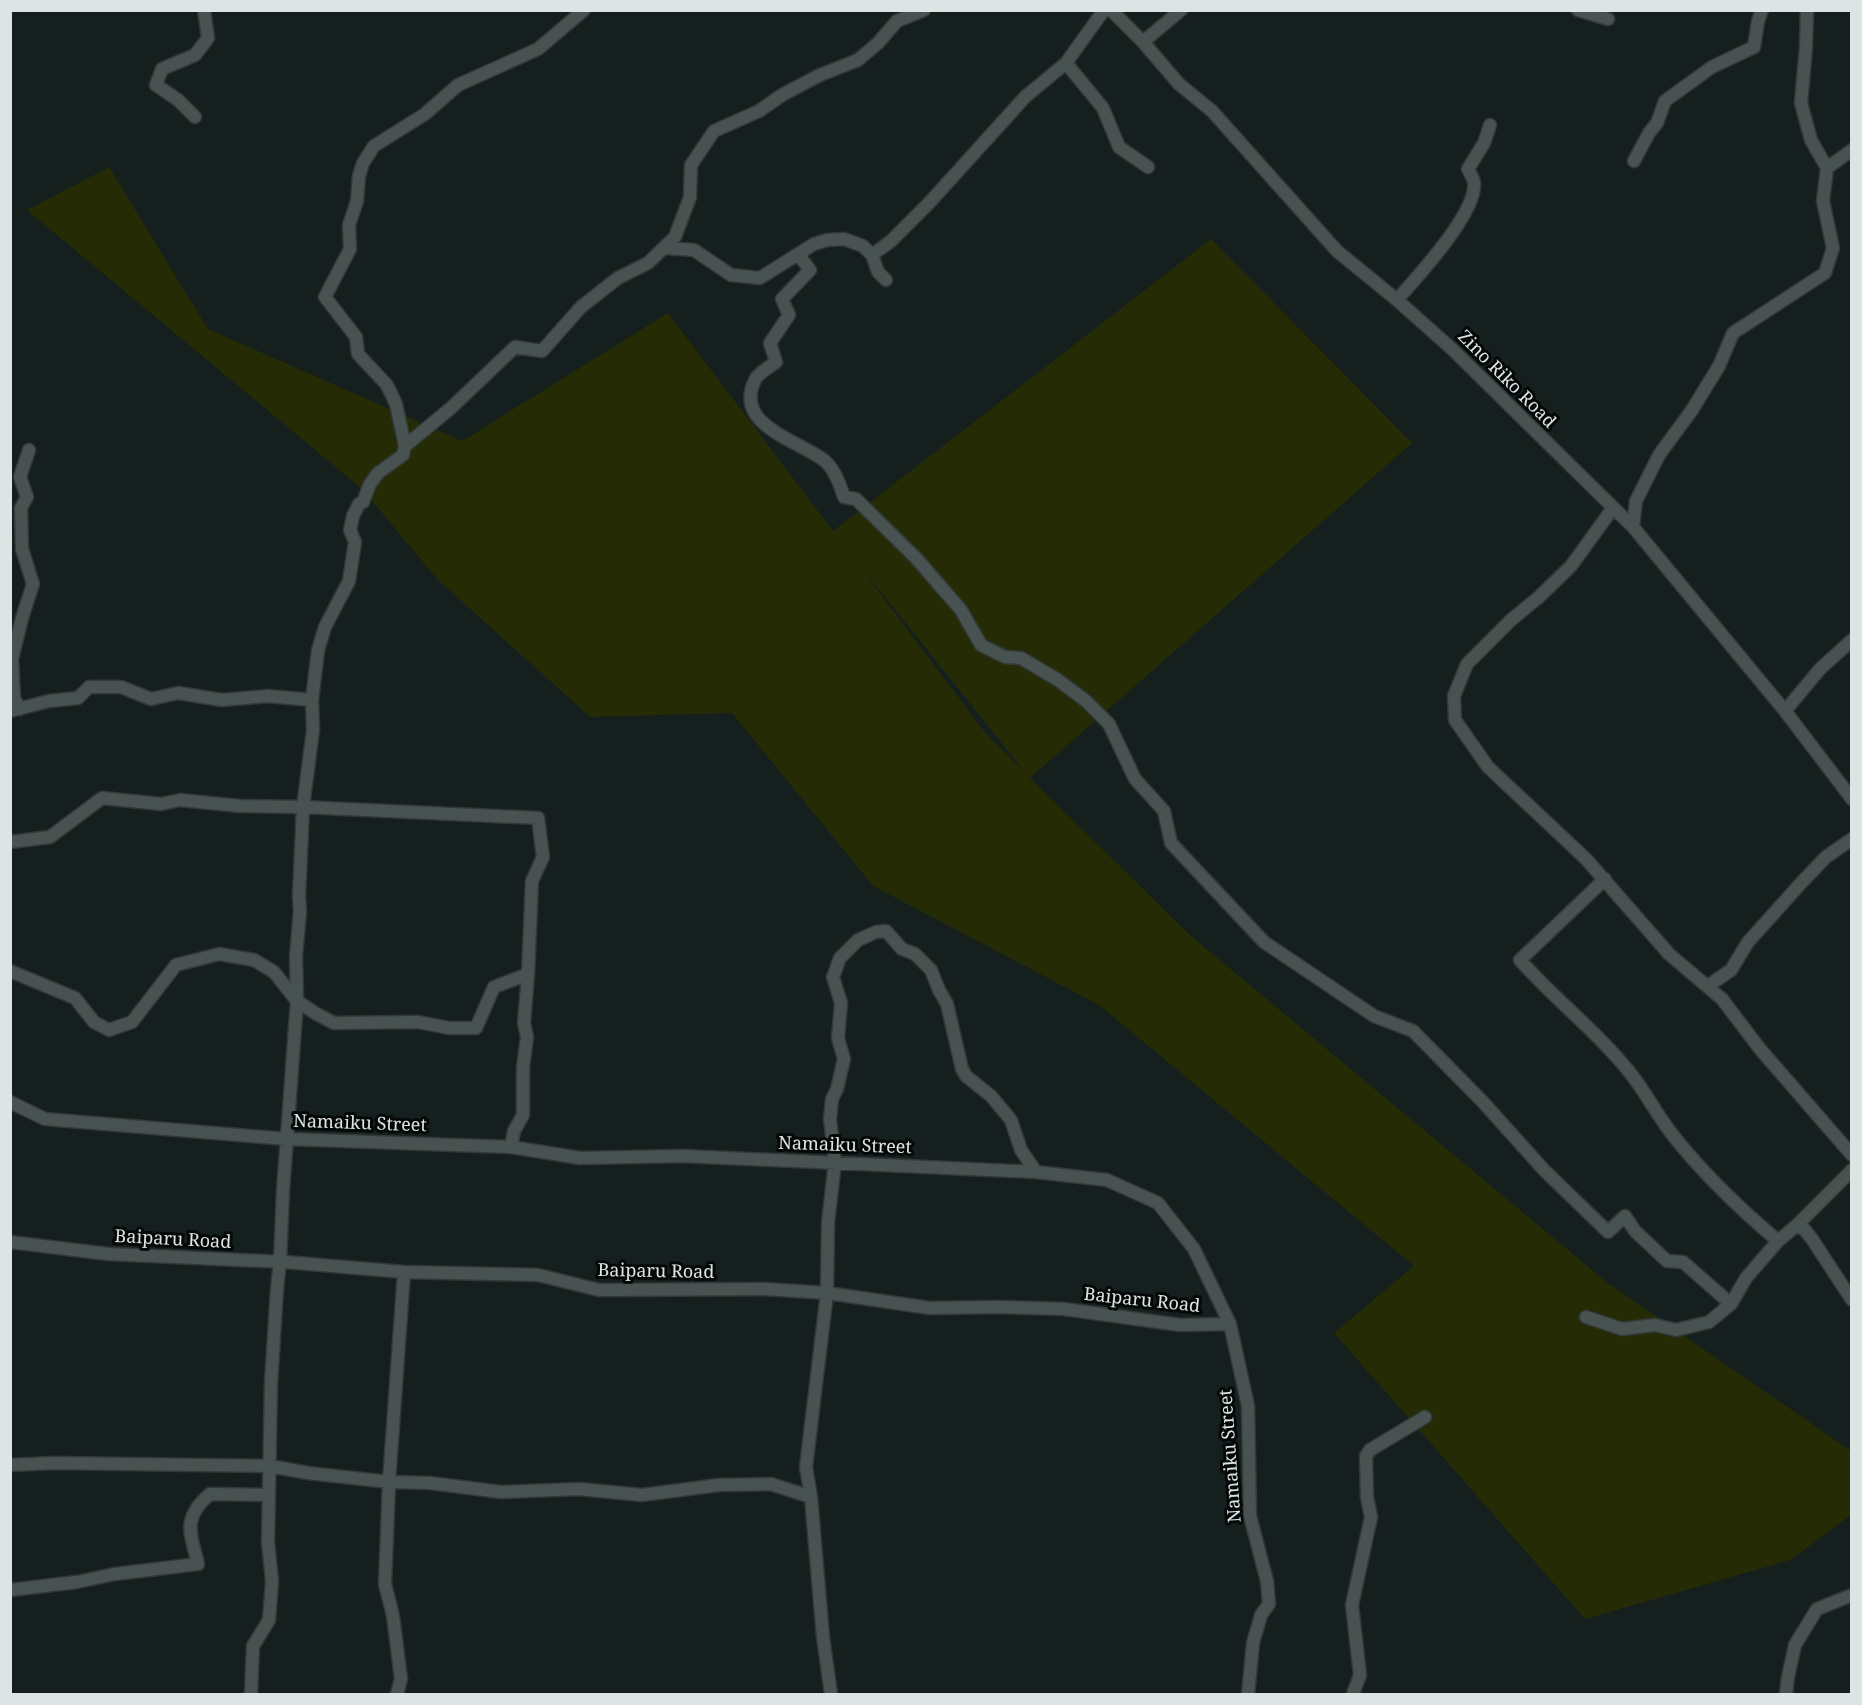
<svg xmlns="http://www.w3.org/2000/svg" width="1862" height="1705" viewBox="0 0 1862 1705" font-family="'Noto Serif',serif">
<rect width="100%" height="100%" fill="#151f1e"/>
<path fill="#252c05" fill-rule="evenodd" d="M109,167l99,162 254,112 206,-128 165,218 378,-292 201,204 -382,335 162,159 417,347 242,167v64l-61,45 -205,59 -251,-286 80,-67 -315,-261 -226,-119 -141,-173 -142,4 -152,-137 -76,-91 -335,-279zM852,556l173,216 -38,-37z"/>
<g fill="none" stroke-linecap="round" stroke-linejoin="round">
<g stroke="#323938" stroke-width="15">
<path id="minor" d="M1111,10l32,32 36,42 33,27 125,140 60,49 55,49 181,178 152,184 67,88
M1578,10l30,9
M1807,10l-1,37 -5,56 10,37 16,28
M1143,42l38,-32
M1066,63l37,45 16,39 29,20
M195,117l-17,-17 -22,-15 6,-16 33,-14 13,-17 -4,-28
M1634,161l15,-28 8,-10 8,-22 47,-34 42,-20 4,-26 4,-11
M666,248l28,2 37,25 29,3 54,-34 13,-4 17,-1 19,7 9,9
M798,254l12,16 -28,29 7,16 -19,28 6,19c-6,5 -18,11 -21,18 -23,46 46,61 70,81 10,9 15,24 19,36l12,2 60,59 45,52 20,35 24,12 16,1 37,22 28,21 23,23 26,55 29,32 7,32 93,99 110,74 39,15 69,70 62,69 64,62 17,-16 10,15 32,30 16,1 48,42
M886,280l-8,-8 -6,-17 19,-14 39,-39 95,-105 41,-34 38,-53
M1397,300c20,-23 81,-88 77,-118 -1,-4 -4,-9 -6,-13l16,-26 6,-18
M405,446l46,-38 64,-61 27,4 39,-44 37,-29 30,-15 27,-26 15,-40 1,-32 23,-34 45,-20 23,-16 38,-20 38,-15 20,-17 19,-22 27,-11
M1613,508l-42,58 -32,31 -28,23 -44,44 -13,32 1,24 33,47 98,92 83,95 53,45 38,50 92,106
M1633,527l3,-26 23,-46 33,-45 27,-44 14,-33 92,-60 8,-25 -10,-47 4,-33 25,-18
M20,709l-6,-11 -2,-39 10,-41 11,-34 -11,-35 -1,-41 6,-11 -7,-20 9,-27
M10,711l39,-10 29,-3 11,-11h32l30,12 27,-6 44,7 46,-4 44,4
M1785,711l35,-42 32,-29
M10,842l40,-5 52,-39 59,6 19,-4 60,6 63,1 235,11 5,39 -11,24 -4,93 -34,13 -18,41h-27l-31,-6 -84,1 -19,-10 -18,-12 -23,-29 -20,-12 -35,-6 -43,11 -44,57 -23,8 -15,-8 -19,-24 -65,-27
M1605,879l-85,81c35,40 78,72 111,114 15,19 26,41 41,60 32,41 67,74 106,107
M1708,986l23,-16 17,-28 54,-60 24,-25 26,-18
M10,1102l35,17 242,20 224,8 69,11 103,-2 353,16 71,8 51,23 36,46 36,75 18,82 2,110 17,65 2,23 -8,11 -8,28 -5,51
M511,1147l3,-16 9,-16v-48l4,-30 -3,-14 4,-49
M1796,1226l56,-56
M10,1242l98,12 177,8 119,10 134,3 61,15 166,-1 62,4 103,15 68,-1 66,2 116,16 50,-1
M1586,1317l36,12 33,-4 21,5 33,-8 22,-18 15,-26 32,-37 18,-15 8,3 8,10 40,61
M10,1465l43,-2 217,3 38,7 81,9 41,1 71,9 78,-3 63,6 77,-10 52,-1 40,13
M10,1590l67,-8 38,-8 83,-10c-8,-32 -16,-46 12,-70l59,1
M251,1694l2,-48 16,-26 3,-39 -4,-39 3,-159 6,-94 3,-27 3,-71 14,-190 -1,-45 4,-45 -1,-15 4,-89 10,-77 -1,-30 6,-50 7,-23 24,-46 6,-39 -5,-12 3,-14 6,-12 4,-2 7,-18 8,-11 25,-18 2,-9 -9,-42 -9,-19 -29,-31 -2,-17 -31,-40 25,-48 -1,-24 8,-24 2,-25 4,-13 11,-17 51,-32 33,-29 80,-36 46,-39
M397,1694l4,-15 -8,-63 -8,-32 4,-102 15,-210
M831,1694l-8,-57 -12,-140 -5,-30 21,-174 1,-70 7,-61 -5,-43 2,-20 5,-10 7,-30 -6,-21 3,-35 -8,-26 7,-19 18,-18 18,-8 10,-1 16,18 13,5 16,16 8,20 8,14 15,65 4,7 25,20 20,24 10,30 15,22
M1353,1694l7,-19 -8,-70 19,-88 -4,-20 -1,-41 4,-6 55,-33
M1786,1694l2,-17 7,-32 22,-36 35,-14"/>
</g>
<use href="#minor" stroke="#475251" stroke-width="12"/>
</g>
<g text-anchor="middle" stroke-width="6" stroke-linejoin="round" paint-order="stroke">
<g font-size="18" fill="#dde4e3" stroke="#050808">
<text transform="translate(1507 379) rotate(45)" y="6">Zino Riko Road</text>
<text transform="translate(360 1123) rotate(2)" y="6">Namaiku Street</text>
<text transform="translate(845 1145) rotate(2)" y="6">Namaiku Street</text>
<text transform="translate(173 1239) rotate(3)" y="6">Baiparu Road</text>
<text transform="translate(656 1271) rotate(1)" y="6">Baiparu Road</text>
<text transform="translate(1142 1300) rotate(6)" y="6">Baiparu Road</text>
<text transform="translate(1230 1456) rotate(-94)" y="6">Namaiku Street</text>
</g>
</g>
<rect width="1862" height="1705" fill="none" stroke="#dde4e3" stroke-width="24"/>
</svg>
